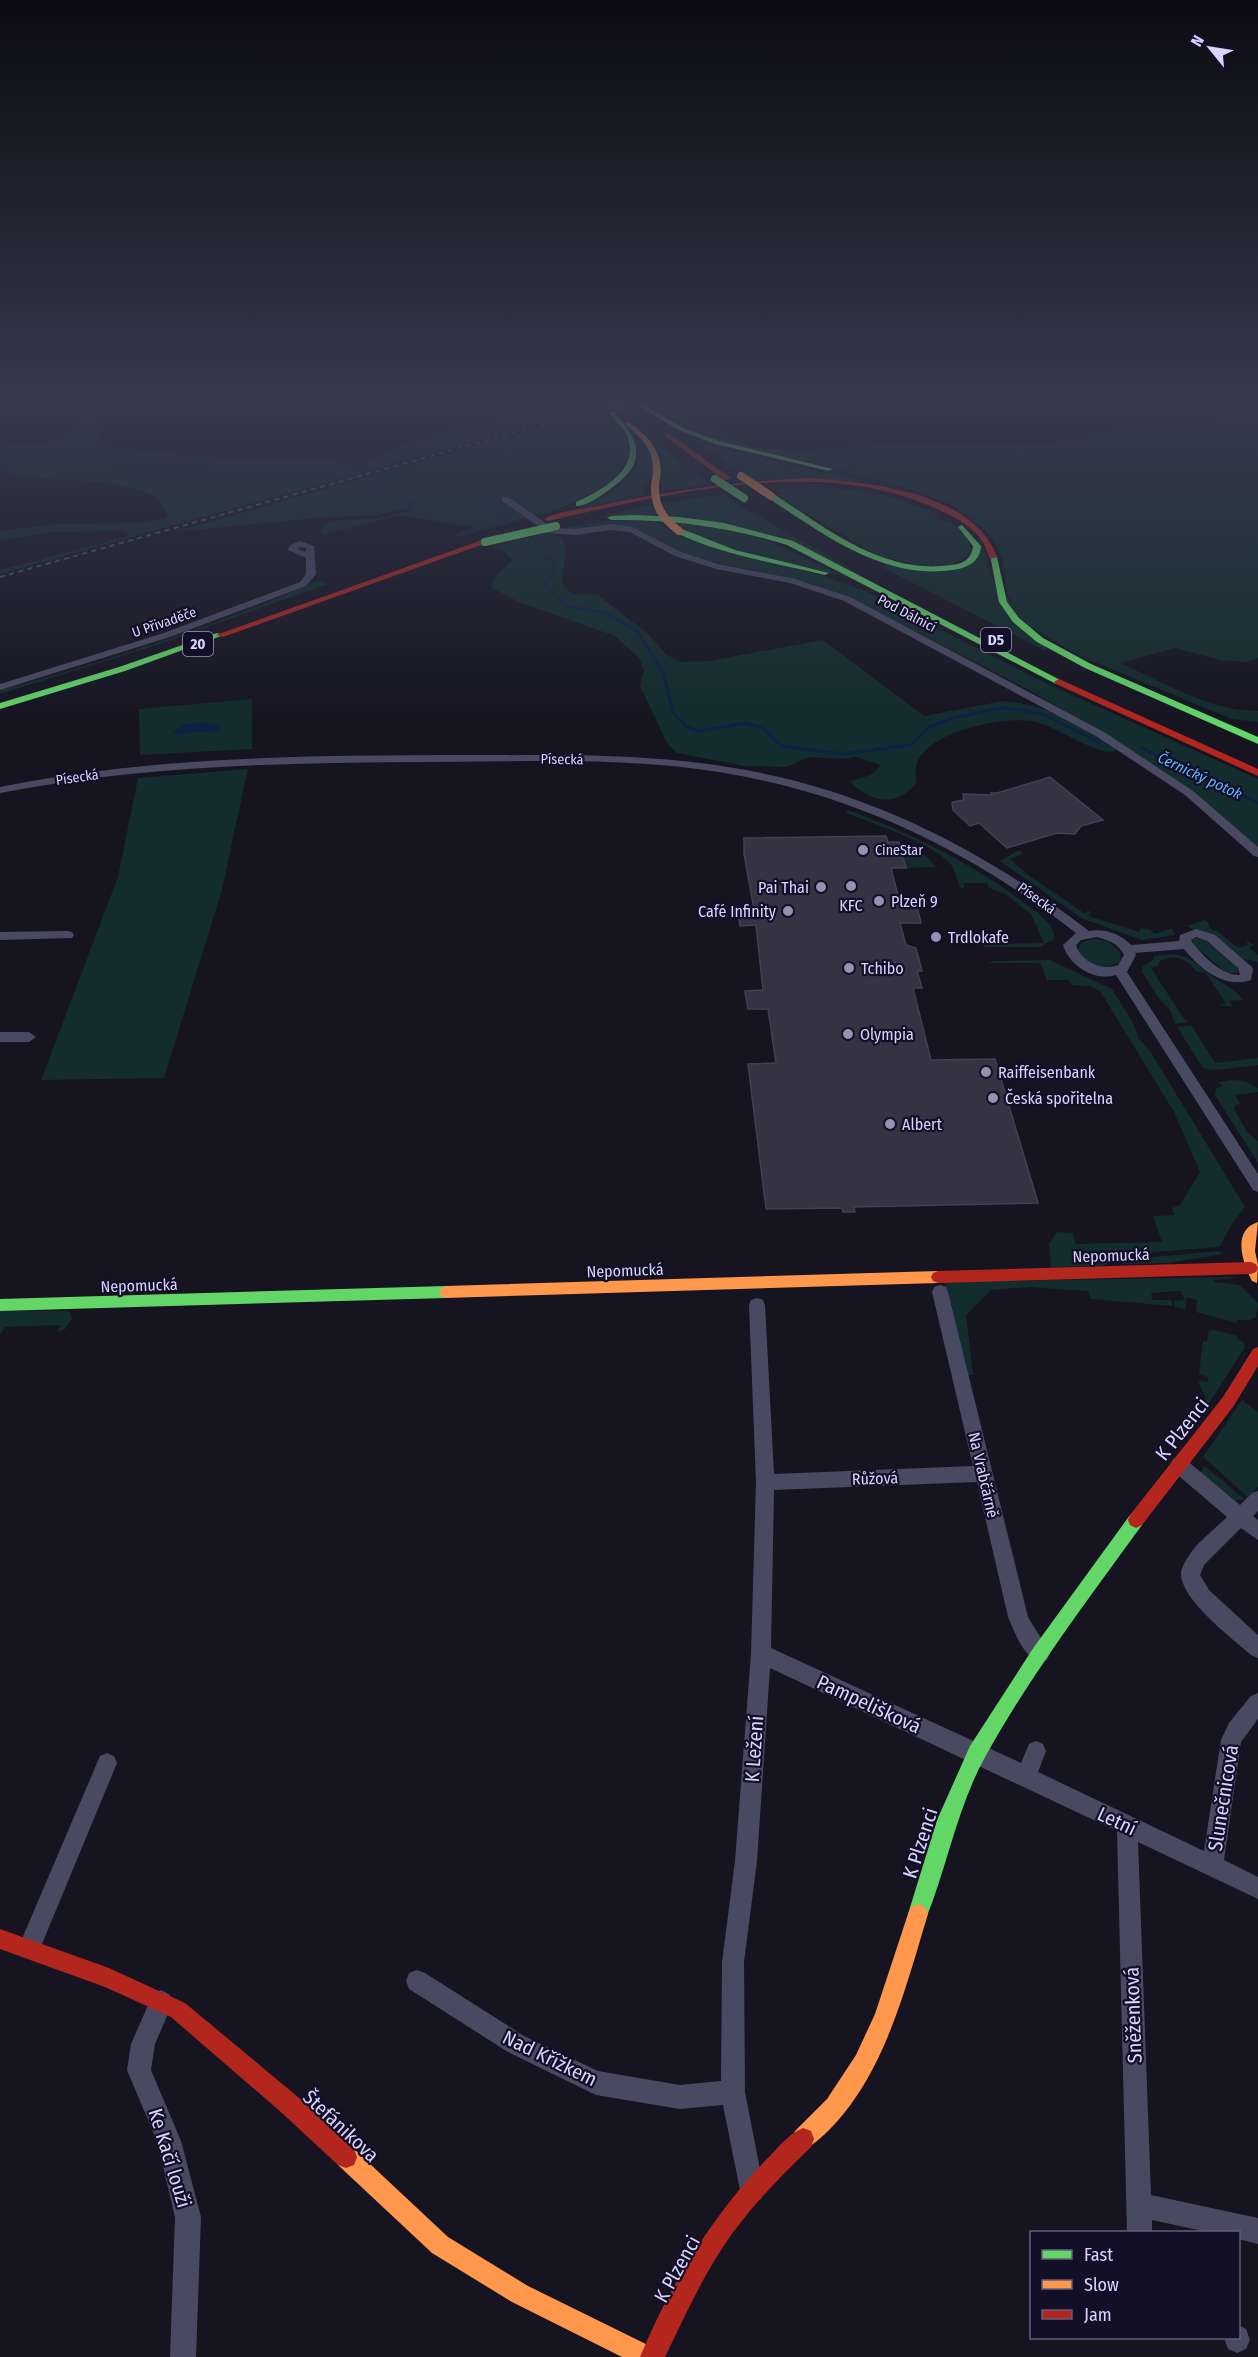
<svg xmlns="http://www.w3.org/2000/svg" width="1258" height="2357" viewBox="0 0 1258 2357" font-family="'Fira Sans Condensed',sans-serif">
<rect width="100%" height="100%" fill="#161421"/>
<path fill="#132c2d" d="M89,396h48l-28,8 -12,6 4,24 -3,8 12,6 134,12 79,1 37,4 48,-22 113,-30 61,-2 -582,163v-4l125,-33 3,-3 -5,-3 -71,1 -52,9v-10l56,-7 86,-1 24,-5 1,-5 -12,-17 -19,-7 -32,-7 -54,-3 -50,-8v-29c44,3 80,7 89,-46z
M653,396h54l-15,4 -3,4 -15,3 24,17 47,20 16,5 43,2 81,-7 167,-1 112,-21 94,-5v241l-10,4 -28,-2 -45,-12 -55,15c43,19 90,48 138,48v11l-26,-3 -152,-63 -51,-30 -22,-31 -4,-33 -5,-15 -16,-20 -30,-22 -32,-13 -79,-23 -126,-28 -64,-33 -8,-9z
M599,412c25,18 24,12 30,44l-18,25 -32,19 -30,12 -91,25 -4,-2 20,-8 -76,-12 -75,20 -3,-3 4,-8 7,-3 48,-3 31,-7 1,-3 -36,7 -59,3 -142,14 418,-119 1,4z
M690,438l49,15 125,28 -107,-1 -19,-10z
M640,439l11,13 2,23 -9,9v11l-66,14c30,-13 69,-31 62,-70z
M652,440l57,44 -48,7 2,-34z
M809,487c46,1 90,8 132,29l-5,2 6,3 6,-1c12,9 18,15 23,29l-5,8 -18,9 -22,1 -47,-11 -95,-56 -9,-11z
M724,494l8,7 126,72 -79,-37 -155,-21 -30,3 50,-12z
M653,520l26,17 141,38 45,16 185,94 208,94v69l-149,-111 -82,-48 -170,-88 -47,-18 -109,-24 -32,-12 -36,-19 -80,2 52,-9z
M673,521l82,14 91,42 -99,-23 -52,-17z
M545,533l17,5c7,15 0,29 0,45l10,11 26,1 49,38 20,22 14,7 28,-1 114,-21 101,76 79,-15c39,3 83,23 113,48l-2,3c-26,0 -54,-25 -82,-31 -32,-5 -130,14 -115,61 -20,26 -45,21 -67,0 10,-5 25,-5 30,-17l-24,-8 -11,2 -35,-2 -24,10 -42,-1 -67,-13 -10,-10 -27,-57 4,-16 -5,-12 -24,-22 -96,-34 -27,-14c0,-14 12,-18 21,-28l-8,-8 -11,-4 1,-2z
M981,539l10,38 57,72 -4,1 -162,-83 5,-2 76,3z
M320,580l8,4 -174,62 -154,48v-4c108,-29 218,-65 320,-110z
M252,699v50l-112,6 -1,-46z
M248,769l-27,124 -57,185 -123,2 77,-203 20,-99z
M848,810c64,24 125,53 179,95 10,7 29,20 27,34l-14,8h-56l-2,-3 62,-1 -13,-29 -26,-20 -16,-6 -2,-5h-23v5h-3c-4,-7 -5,-15 -9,-22 -16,-22 -80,-43 -106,-53z
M899,842l27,14 10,11 -30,1z
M1019,850l4,4 -13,5 17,15 57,39 5,-2 2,1 -2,4 50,16 2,-4 8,1 6,5 17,-6 3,7 -33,5 -61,-22 -81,-57z
M1205,920l5,5 -2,1 5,5 3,-1 22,18 11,-3 -4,-5 9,5 -5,3 9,7v7l-14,-3 -57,-33z
M1195,938l10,2 32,27 1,6h-12l-32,-28 -2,-5z
M1094,939l14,2 13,12 -1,8c-14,10 -36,5 -42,-11l4,-8z
M1172,954c18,1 27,13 41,23 12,9 21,10 30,23l-14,1 4,6 -14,-2 7,-2 -21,-31h-8c-9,-13 -22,-19 -37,-11l-2,5 -7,2 33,51 5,3 -14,2 -5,-14 -10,-10 -18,-28 1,-6 10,-6 1,-4z
M1050,960l62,29 20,32 7,18 11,12 95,156 -13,17 -13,23 -91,7 -26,12 -51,1 -2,-23 8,-12 16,1 3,11 86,-2 -9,-26 21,-1 -2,-7 8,-3 20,-33 -26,-60 -74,-121 -10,-5 -18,-1 -3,-5h-22l-7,-17h-52l6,-2z
M1191,1025l24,38 43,-5v7l-42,5 -10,-1 -4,-2 -25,-40z
M1232,1080l12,1 14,7v4l-23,3 5,9 -5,1 -1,4 13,23 11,9v22l-43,-68 1,-6 6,-3 -3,-4z
M1218,1251l5,3 -55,9 -45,1 -2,-4z
M1233,1277l-3,2 -17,1 2,2 24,3 19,18 -2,14 -7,3h-12v3l-41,-11 1,-12 -10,-3 -2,12 -10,-2 -1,-6 11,-1 -5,-9 -29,2 2,7h18l2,6 -82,-7 -3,-8 -59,-4 -38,3 -25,25 7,60h-6l-23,-93z
M0,1311h68l3,2 1,6 -7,10 -7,3 2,-7 -55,2 -5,8z
M1215,1330l22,6v3l7,4 1,4 -39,61 -5,-4 5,-5 -8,-19 10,2v-5l-9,-3 4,-33 4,1 2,-11z
M1242,1400l16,12v75l-10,10 -45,-40z
M1205,1466l40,34h-12l-33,-28z"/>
<path fill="#0d2144" d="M204,722l11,2 5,4 -8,5 -17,-2 -15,4 -7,-3 11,-7z"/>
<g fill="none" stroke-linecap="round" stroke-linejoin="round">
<path stroke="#0d2144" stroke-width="2" d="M1239,396l19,9
M0,456l27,4 36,-3 34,6 55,2 59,8h114l17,4
M355,481l70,26 46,-3 19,4 11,4 13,20
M519,537l35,26 2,6 -11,15 22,22 39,7 6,4"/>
<path stroke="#0d2144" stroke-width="3" d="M610,615l27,16 26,41 10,40 14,15 12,4 48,-8 17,6 17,17 62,8 68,-9 18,-18 24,-9 47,-10 24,2 23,6 52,26
M1142,748l116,55"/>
</g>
<path fill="#343243" stroke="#433f54" stroke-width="1.5" d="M1050,777l53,43 -22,6 -6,8 -18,-1 -50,15 -28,-25 -9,3 -17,-16 -1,-8 12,-2 -1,-6 29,1 -1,-2h6z
M886,836l2,6h11l7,26h-15l10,39h16l4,16h-21l6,22 10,3 6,23h-5l5,17h-9l18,72 64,-1 43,144 -184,4 1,5h-12l-1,-4 -76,1 -18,-145 28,-1 -8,-54h-20l-3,-18 18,-1 -7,-65 -16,1 -2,-16 16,-1 -10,-55v-16z"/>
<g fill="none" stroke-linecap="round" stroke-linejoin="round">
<path fill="#4a4962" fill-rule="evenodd" d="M502,497h6l45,31 22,1 37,-5 20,3 49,25 37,12 77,15 55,18 254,135 89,59 65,56v10l-4,-1 -69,-61 -89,-59 -252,-135 -54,-18 -74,-14 -41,-13 -45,-24 -18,-2 -37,5 -27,-2 -46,-32z
M300,541l14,5 2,28 -10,12 -136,51 -170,53v-6l164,-51 136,-51 6,-8v-16l-18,-8 2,-5zM301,547l5,1v4l-9,-3z
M542,755c63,0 125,2 186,12 136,21 253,81 361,164 14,-3 31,2 42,14l48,-4 1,-6 16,-6 19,6 37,32 1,3 -2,10c-27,9 -51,-11 -67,-31l-49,4 1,2 -9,17 131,202v18l-5,-2 -137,-215c-22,7 -47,-10 -53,-30l13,-12c-121,-94 -251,-152 -404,-167 -86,-8 -172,-4 -258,-4 -140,1 -277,4 -414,31v-6c179,-36 361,-31 542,-32zM1097,937c11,3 22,7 27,18l-6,10c-16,6 -37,-3 -42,-20l5,-5zM1196,937l11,4 31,27 2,7c-18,1 -38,-20 -48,-33l-1,-2z
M68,931l4,1 2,3 -2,3 -72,2v-8z
M0,1032h29l7,5 -7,5h-29z
M940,1285l6,2 2,5 80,325 22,36 -3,7 -7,3c-17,-7 -25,-30 -32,-46l-31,-135 -203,8 -3,158 250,115 8,-19 7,-3 7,3 3,7 -8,21 166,79 17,-111 8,-17 22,-27 7,-3v26l-17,23 -17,118 34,17v22l-120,-57 13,353 107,23v26l-20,-5v-7h-31l-55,-12v12h-25l-10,-401 -347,-163 -13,193 -13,101 1,130 19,98 -3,9 -9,3 -9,-3 -3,-9 -17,-85 -43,4 -84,-14 -88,-43 -99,-63 -3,-8 3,-8 8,-3 8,3 99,63 74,35 82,14 41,-4 1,-119 13,-101 16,-207 5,-172 -7,-177 2,-5 6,-2 6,2 2,5 9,169 199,-8 -41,-174 2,-5z
M1179,1457l6,2 55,46 12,-12 6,-2v20l-5,5 5,4v20l-17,-12 -37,37 -4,10 9,15 49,45v23l-7,-3c-19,-17 -69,-54 -70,-81 0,-6 4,-12 7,-17 9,-15 27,-28 39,-40l-54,-46 -3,-6 3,-6z
M107,1753l7,3 3,7 -80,193 -8,3 -8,-3 -3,-8 82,-192z
M161,1990l8,4 4,8 -18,42 -4,26 30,71 20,76 -5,140h-26l5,-140 -18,-76 -30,-71 4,-26 22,-50z
M1238,2325l8,4 4,11 -4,9 -9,4 -9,-4 -4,-11h14z"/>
<path fill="#63d668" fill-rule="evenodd" d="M589,396h7l4,4 -5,1z
M641,403l42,25 36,13 114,28 -4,2 -114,-27 -36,-14 -40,-24z
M610,412h4c30,32 32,54 -8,80 -8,6 -20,14 -30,14v-4c26,-12 67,-34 50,-68 -4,-9 -15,-15 -16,-22z
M768,494h6c53,35 110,81 177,71 12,-1 21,-6 22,-19l-15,-19 4,-2 19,21c-1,16 -14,22 -28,24 -71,10 -129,-36 -185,-72z
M634,515l45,2 45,6 69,18 271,141 -8,2 -269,-139c-58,-18 -115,-26 -176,-25l-4,-2 4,-2z
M676,529h6l53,21 94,23 -4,2c-51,-12 -101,-20 -149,-42z
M990,555l7,2 10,45 12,16 24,20 48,26 167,73v7l-173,-76 -48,-26 -24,-20 -14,-20z
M217,633l7,2 -99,36 -125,38v-6l119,-36z
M446,1286l5,2 2,4 -2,4 -5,2 -446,13v-12z
M1136,1512l6,3 2,5 -2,5c-55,76 -113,152 -158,234 -28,52 -37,109 -59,162l-7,3 -7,-3 -3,-7 29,-94 33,-74 64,-99 96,-132z"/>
<path fill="#ff974d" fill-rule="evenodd" d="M626,423c6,-1 10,4 15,9 17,14 24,33 17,55l-7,-2c6,-31 -2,-40 -25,-60z
M1258,1222l-3,29 3,14 -1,18 -5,-2c-9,-17 -21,-51 6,-59z
M938,1271l5,2 2,4 -2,4 -5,2 -492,15 -5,-2 -2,-4 2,-4 5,-2z
M918,1904l7,3 3,7c-23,75 -44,164 -103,220 -7,6 -13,12 -22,16l-8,-3 -3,-8 3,-8 32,-32 29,-44 19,-41 33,-100 3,-7z
M346,2146l8,3 94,88 80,49 128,63 4,8h-38l-110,-55 -80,-49 -94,-88 -3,-8 3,-8z"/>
<path fill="#b3261e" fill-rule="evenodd" d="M665,434h4l62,44 -7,2 -59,-44z
M810,478c58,4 164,14 187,79l-7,2c-3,-7 -5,-15 -10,-21 -11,-14 -29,-23 -45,-30 -116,-53 -268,-14 -387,13l-4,-2c14,-8 38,-10 54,-13 70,-15 140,-25 212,-28z
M482,540l7,2 -266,95 -7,-2z
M1059,679l199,90v7l-202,-92 -2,-2z
M1251,1262l5,2 2,4 -2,4 -5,2 -313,9 -5,-2 -2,-4 2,-4 5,-2z
M1258,1347v19l-25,41 -91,118 -6,3 -6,-3 -2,-5 2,-5 93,-118 30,-48z
M0,1929l109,39 76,35 113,94 56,52 3,8 -3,8 -8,3 -8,-3 -56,-52 -111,-96 -66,-30 -105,-38z
M803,2128l8,3 3,8 -3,8c-32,31 -64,63 -88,100 -23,35 -40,73 -58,110h-25c30,-73 71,-139 125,-196 12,-12 23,-27 38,-33z"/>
<path stroke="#43596b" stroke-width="2" stroke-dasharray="5 4.5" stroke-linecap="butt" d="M0,577l645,-181"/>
<path stroke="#63d668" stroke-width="8" d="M715,479l29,19
M485,542l71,-16"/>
<path stroke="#ff974d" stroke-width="8" d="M741,476l30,20
M655,485c-1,21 8,34 24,46"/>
<path stroke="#b3261e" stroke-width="8" d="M607,397l15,13"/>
</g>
<linearGradient id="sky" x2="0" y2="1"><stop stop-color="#0c0b12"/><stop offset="0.55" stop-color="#363a4e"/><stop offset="1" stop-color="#363a4e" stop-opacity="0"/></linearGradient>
<rect width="1258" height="726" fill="url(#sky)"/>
<g fill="#9591b1" stroke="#130f26" stroke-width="2">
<circle cx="863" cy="850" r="6"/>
<circle cx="851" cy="886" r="6"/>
<circle cx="821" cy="887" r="6"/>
<circle cx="879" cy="901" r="6"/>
<circle cx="788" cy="911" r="6"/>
<circle cx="936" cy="937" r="6"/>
<circle cx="849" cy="968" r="6"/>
<circle cx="848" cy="1034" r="6"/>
<circle cx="986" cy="1072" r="6"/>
<circle cx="993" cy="1098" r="6"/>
<circle cx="890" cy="1124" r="6"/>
</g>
<g text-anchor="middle" stroke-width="4.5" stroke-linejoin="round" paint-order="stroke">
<g font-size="14" fill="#d9d4ff" stroke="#130f26">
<text transform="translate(907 613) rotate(28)" y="5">Pod Dálnicí</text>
<text transform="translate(164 622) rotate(-19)" y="5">U Přivaděče</text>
<text transform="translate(562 759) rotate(1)" y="5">Písecká</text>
<text transform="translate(77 777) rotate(-8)" y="5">Písecká</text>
<text transform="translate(1037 898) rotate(36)" y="5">Písecká</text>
</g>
<g font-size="14" fill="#d9d4ff" stroke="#130f26" text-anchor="start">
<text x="875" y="855">CineStar</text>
</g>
<g fill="#130f26" stroke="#9e99be" stroke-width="1.5">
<rect x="981" y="628" width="30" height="24" rx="4.5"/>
<rect x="183" y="632" width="30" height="24" rx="4.5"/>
</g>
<g font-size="15" font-weight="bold" fill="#d9d4ff">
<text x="996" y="645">D5</text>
<text x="198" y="649">20</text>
</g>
<g font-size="15" font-style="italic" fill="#62b6ff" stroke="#130f26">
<text transform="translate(1200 776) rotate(25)" y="5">Černický potok</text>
</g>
<g font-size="16" fill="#d9d4ff" stroke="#130f26" text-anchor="start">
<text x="809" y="893" text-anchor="end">Pai Thai</text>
<text x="891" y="907">Plzeň 9</text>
<text x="851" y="911" text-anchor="middle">KFC</text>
<text x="776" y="917" text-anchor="end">Café Infinity</text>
<text x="948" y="943">Trdlokafe</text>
<text x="861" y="974">Tchibo</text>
<text x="860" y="1040">Olympia</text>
<text x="998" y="1078">Raiffeisenbank</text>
<text x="1005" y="1104">Česká spořitelna</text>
<text x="902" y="1130">Albert</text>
</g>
<g font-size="16" fill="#d9d4ff" stroke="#130f26">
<text transform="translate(1111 1255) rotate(-2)" y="6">Nepomucká</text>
<text transform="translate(625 1270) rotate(-2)" y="6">Nepomucká</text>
<text transform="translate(139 1285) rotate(-2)" y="6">Nepomucká</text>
<text transform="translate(984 1475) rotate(77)" y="6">Na Vrabčárně</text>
<text transform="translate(875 1478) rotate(-2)" y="6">Růžová</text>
</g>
<g font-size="20" fill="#d9d4ff" stroke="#130f26">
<text transform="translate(1182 1429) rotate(-52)" y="7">K Plzenci</text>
<text transform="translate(869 1704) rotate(25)" y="7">Pampelišková</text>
<text transform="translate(754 1749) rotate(-86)" y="7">K Ležení</text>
<text transform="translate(1223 1798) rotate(-81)" y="7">Slunečnicová</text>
<text transform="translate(1117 1821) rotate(25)" y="7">Letní</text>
<text transform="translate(920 1843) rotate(-72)" y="7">K Plzenci</text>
<text transform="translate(1133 2015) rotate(-92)" y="7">Sněženková</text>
<text transform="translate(550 2058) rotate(26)" y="7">Nad Křížkem</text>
<text transform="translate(341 2126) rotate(43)" y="7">Štefánikova</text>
<text transform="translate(170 2158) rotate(73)" y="7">Ke Kačí louži</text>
<text transform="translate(677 2269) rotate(-61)" y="7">K Plzenci</text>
</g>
</g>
<rect x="1030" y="2231" width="210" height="108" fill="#130f26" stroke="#625e7d" stroke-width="1.5"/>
<rect x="1042" y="2250" width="30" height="9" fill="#63d668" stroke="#625e7d" stroke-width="1.5"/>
<text x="1084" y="2261" font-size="18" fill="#d9d4ff">Fast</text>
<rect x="1042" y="2280" width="30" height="9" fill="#ff974d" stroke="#625e7d" stroke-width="1.5"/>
<text x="1084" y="2291" font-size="18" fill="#d9d4ff">Slow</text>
<rect x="1042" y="2310" width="30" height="9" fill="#b3261e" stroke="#625e7d" stroke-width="1.5"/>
<text x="1084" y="2321" font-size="18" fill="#d9d4ff">Jam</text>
<g transform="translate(1210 48) rotate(300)" stroke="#130f26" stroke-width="4.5" paint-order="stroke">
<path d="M0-4.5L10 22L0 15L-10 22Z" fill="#d9d4ff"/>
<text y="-9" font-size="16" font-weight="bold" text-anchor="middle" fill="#d9d4ff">N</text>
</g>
</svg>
